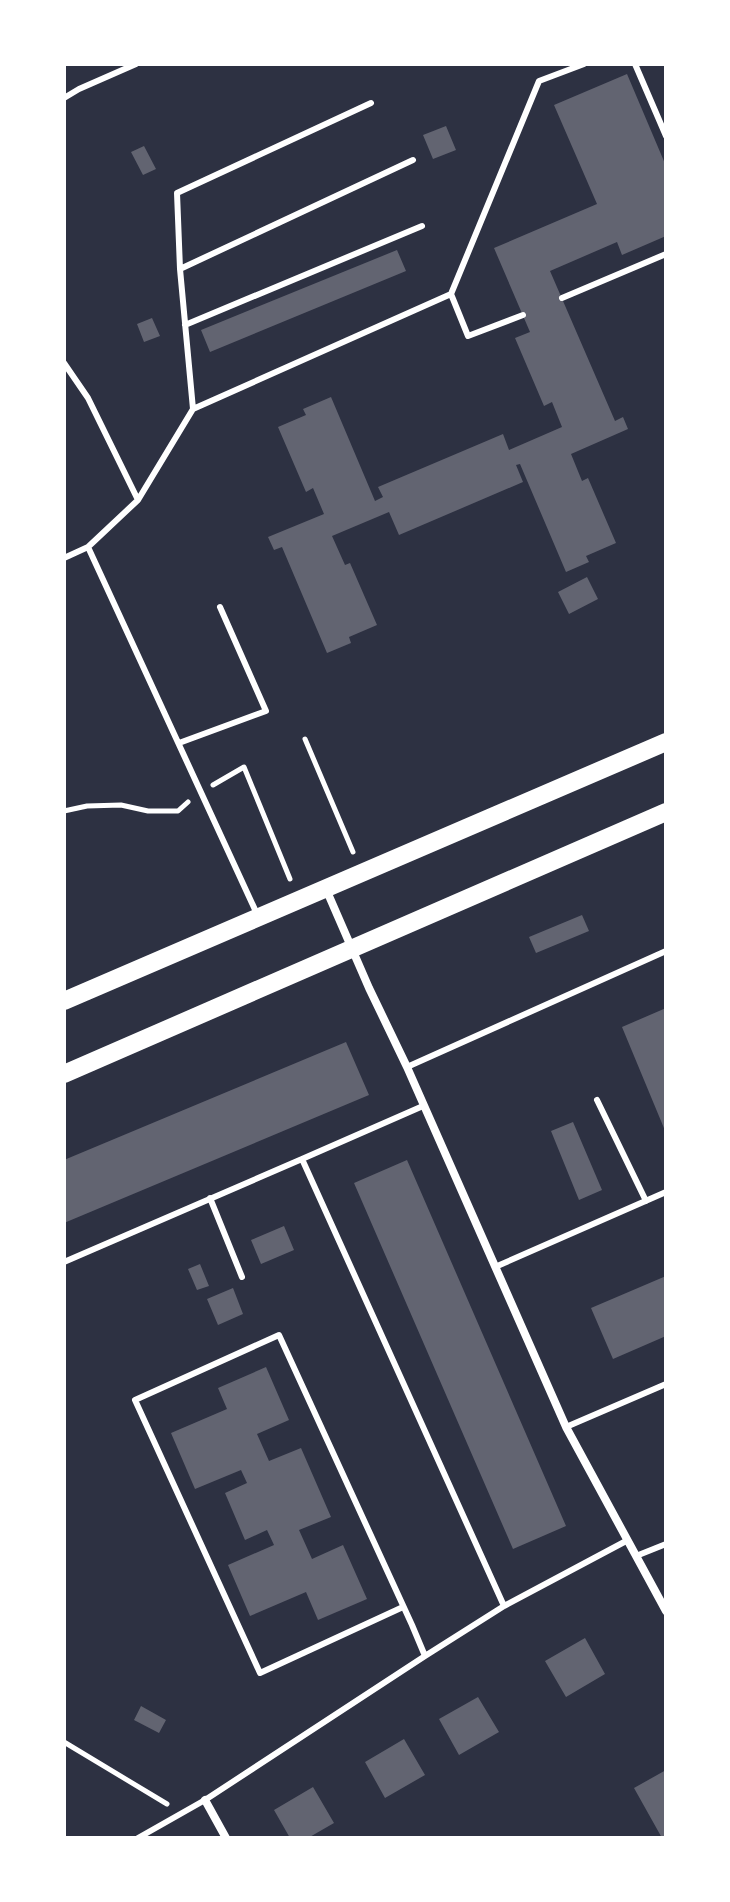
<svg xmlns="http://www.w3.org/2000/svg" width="730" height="1902" viewBox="0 0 730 1902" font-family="'IBM Plex Serif',serif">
<rect width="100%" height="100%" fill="#2d3142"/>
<path fill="#626471" d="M627,74l39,92v70l-44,19 -5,-13 -67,29 65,150 8,-4 5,12 -57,25 11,27 6,-3 28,65 -30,13 3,6 -23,10 -46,-108 -4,1 7,17 -124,53 -10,-23 -57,24 13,29 5,-2 27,62 -28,12 2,6 -24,10 -45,-106 -8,3 -6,-13 56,-23 -11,-26 -7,4 -28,-65 28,-12 -3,-6 28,-12 44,104 8,-4 -5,-10 125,-53 6,16 53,-23 -10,-25 -8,4 -29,-68 15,-6 -36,-84 103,-44 -43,-99z
M446,126l10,24 -23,9 -10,-24z
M144,146l12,23 -13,6 -12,-23z
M397,250l9,21 -196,81 -9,-22z
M152,318l8,18 -16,6 -7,-18z
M587,577l11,22 -29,15 -11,-22z
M582,915l7,16 -53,22 -7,-16z
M666,1008v125l-44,-106z
M346,1042l23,53 -305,128v-63z
M573,1122l29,68 -23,10 -28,-69z
M407,1160l159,366 -53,23 -159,-366z
M284,1226l10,24 -33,14 -10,-24z
M200,1264l9,22 -12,4 -9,-21z
M666,1276v60l-53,23 -22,-51z
M233,1288l10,26 -25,11 -11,-26z
M266,1367l23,53 -32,14 12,27 32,-13 30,69 -32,13 13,29 31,-14 24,54 -49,21 -12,-28 -56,24 -22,-51 46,-20 -7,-15 -22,10 -20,-47 22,-10 -6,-13 -46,19 -24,-56 56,-24 -9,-21z
M585,1638l20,36 -39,23 -21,-36z
M478,1697l21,35 -40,23 -20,-36z
M141,1706l25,14 -7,13 -25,-13z
M404,1739l21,36 -40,23 -20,-36z
M666,1770v68h-4l-28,-50z
M313,1787l21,36 -26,15h-18l-16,-28z"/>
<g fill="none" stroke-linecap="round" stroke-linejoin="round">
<path stroke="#fff" stroke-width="5" d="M305,739l48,113
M213,785l31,-18 46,112
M64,811l23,-5 34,-1 27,6h30l10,-9
M64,1742l103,62"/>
<path stroke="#fff" stroke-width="6" d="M635,64l31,72
M64,98l15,-9 57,-25
M180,269l-3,-76 194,-90
M451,294l17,42 55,-21
M562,298l104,-44
M185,325l237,-99
M64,363l24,35 50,102
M193,409l-13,-140 233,-109
M88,547l169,367
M64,558l24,-11 50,-47 55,-91 258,-115 88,-213 45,-17
M179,743l87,-32 -46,-104
M407,1067l259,-116
M597,1100l49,101
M423,1106l-121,53 202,447
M210,1198l32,79
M64,1262l238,-103
M495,1267l171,-75
M566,1427l100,-43
M636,1556l30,-12
M403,1607l-143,66 -125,-273 144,-65 133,290 13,31
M138,1838l67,-38 220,-144 79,-50 124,-66"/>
<path stroke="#fff" stroke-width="8" d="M326,889l43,99 38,79 159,360 100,184
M205,1800l21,38"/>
<path stroke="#fff" stroke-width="18" d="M64,1001l602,-259
M64,1074l602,-262"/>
</g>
<rect width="730" height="1902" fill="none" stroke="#ffffff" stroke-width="132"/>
</svg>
